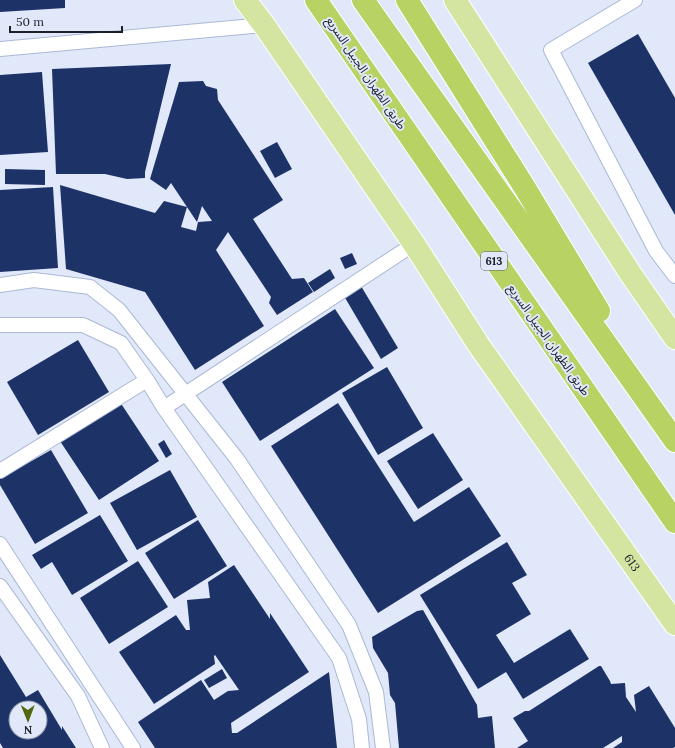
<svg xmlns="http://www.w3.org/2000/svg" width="675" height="748" viewBox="0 0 675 748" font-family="Lora,'Noto Sans Arabic',serif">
<rect width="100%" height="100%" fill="#e0e8fa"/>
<path fill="#1d3368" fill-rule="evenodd" d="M0,0h65v8l-65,4z
M638,34l37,64v117l-87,-152z
M171,64l-26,108v6l-18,1 -22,-5h-49l-4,-105z
M42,72l6,80 -48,3v-80z
M203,81l3,5 11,3 1,11 65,100 -30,19 39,60 12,-1 9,14 -36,23 -8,-12 2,-6 -43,-65 -12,18 48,76 -69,44 -50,-78 -79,-23 -6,-84 95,28 9,-12 23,6 -6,20 15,4 2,-9 14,-1 -10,-15 -5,16 -26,-39 -5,7 -16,-11 29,-97z
M277,142l15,27 -17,9 -15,-27z
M5,169l40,1v15l-40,-1z
M53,187l5,81 -58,4v-82z
M352,253l5,11 -12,5 -5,-11z
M330,269l5,9 -21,14 -6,-9z
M361,286l37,62 -17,11 -37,-63z
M335,309l39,59 -114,73 -38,-59z
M78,340l31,52 -71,43 -31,-53z
M387,367l36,61 -45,27 -36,-62z
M118,399l41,62 -60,39 -41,-62z
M338,403l76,119 55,-35 32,49 -123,77 -107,-167z
M433,433l30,47 -45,29 -31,-48z
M164,440l8,14 -6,4 -8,-14z
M51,450l37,63 -53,31 -35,-59v-6z
M170,470l27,47 -60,33 -27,-47z
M100,515l28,46 -56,34 -20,-33 -11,7 -9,-14z
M198,520l29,46 -53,33 -29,-46z
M507,542l20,33 -15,8 19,31 -35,21 18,28 56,-34 19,30 -66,40 -17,-27 -28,17 -58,-94z
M138,561l30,46 -59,37 -29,-46z
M234,565l36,54v-6l39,59 -78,51 1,10h5l92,-61 8,76h-182l-17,-26 63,-42 13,20 14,-9 11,-1 -24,-35 -1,1 1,8 -61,40 -35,-52 57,-37 10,15h4l-3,-30 23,-2 -2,-16z
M423,610l54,95 1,13 14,-2 3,32h-96l-4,-45 -5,-8 -2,-22 -15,-25 -1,-11 45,-26z
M0,655l26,42 12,-7 24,40v-4l14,22h-73l-3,-5zM16,708h24v24h-24z
M599,666h2l9,15 1,3 14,-1 1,14 10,15 -2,-17 15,-9 26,42v19l-2,1h-60l9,-6v-6l-19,12h-86l11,-7 -15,-23 12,-7h4z
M222,669l5,9 -18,10 -5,-8z"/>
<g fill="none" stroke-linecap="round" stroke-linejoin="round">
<g stroke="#abb9d4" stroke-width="16">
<path id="minor" d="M635,0l-84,50 105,201 19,25
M0,49l264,-24
M0,285l34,-5 56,7 29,23 118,149 112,166 27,67 7,56
M0,325h83l38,18 26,37 17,28 175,250 20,61 3,29
M164,408l250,-164
M0,471l147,-91
M0,544l133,204
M0,586l78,110 24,52"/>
</g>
<g stroke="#fff" stroke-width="24">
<g id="primary">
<path id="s1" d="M245,0l19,25 150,219 64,100 197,280"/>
<path d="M455,0l175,273 45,65"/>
</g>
</g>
<g stroke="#fff" stroke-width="24">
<path id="motorway" d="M316,0l359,522
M363,0l312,441
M407,0l118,188 74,123"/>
</g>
<use href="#minor" stroke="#fff" stroke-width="14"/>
<use href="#primary" stroke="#d4e5a2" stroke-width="22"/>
<use href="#motorway" stroke="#b7d364" stroke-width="22"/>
</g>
<g text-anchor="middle" stroke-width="4" stroke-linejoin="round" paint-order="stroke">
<rect fill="#e0e8fa" stroke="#555b68" stroke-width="1" x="481" y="252" width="26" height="18" rx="3"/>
<g font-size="11" font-weight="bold" fill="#1a1f29">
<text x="494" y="265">613</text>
</g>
<g font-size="12" fill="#1a1f29" stroke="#e0e8fa">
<text transform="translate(366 73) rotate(56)" y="4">طريق الظهران الجبيل السريع</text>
<text transform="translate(549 340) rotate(55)" y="4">طريق الظهران الجبيل السريع</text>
<text dy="4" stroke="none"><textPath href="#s1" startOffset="683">613</textPath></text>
</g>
</g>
<g transform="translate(28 720) rotate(179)"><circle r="19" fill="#e0e8fa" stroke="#9198a6"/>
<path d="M0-3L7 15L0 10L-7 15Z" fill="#53650e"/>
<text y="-6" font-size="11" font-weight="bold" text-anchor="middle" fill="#1a1f29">N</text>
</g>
<path d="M10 26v6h112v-6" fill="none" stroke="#1a1f29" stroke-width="2"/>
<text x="16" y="26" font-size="12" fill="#1a1f29" stroke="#e0e8fa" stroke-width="3" paint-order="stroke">50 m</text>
</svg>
